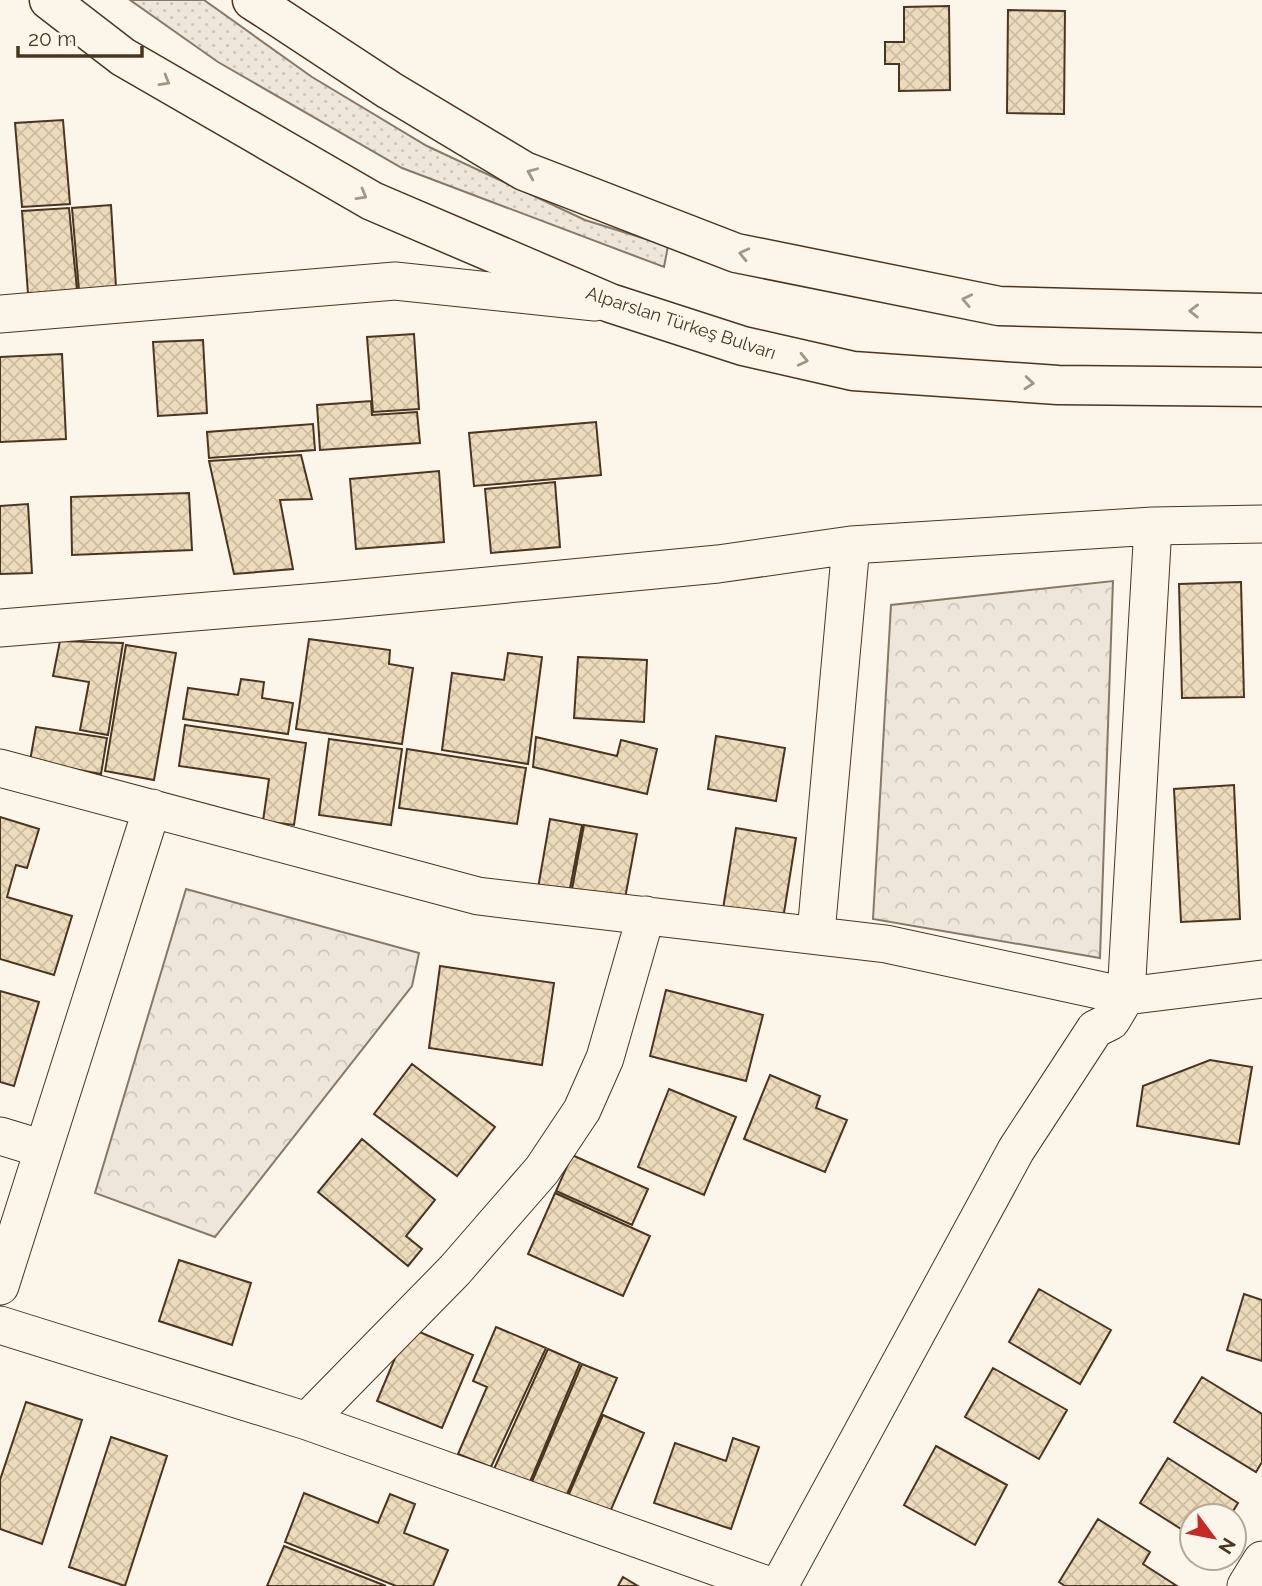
<svg xmlns="http://www.w3.org/2000/svg" width="1262" height="1586" viewBox="0 0 1262 1586" font-family="Raleway,sans-serif">
<defs>
<pattern id="grass-dots" width="8" height="8" patternUnits="userSpaceOnUse" patternTransform="scale(1.75)"><rect width="8" height="8" fill="#ede6d9"/><path d="M2 2h.1M6 6h.1" fill="none" stroke="#cdc6ba" stroke-width="1.8" stroke-linecap="round"/></pattern>
<pattern id="park-crowns" width="20" height="18" patternUnits="userSpaceOnUse" patternTransform="scale(1.75)"><rect width="20" height="18" fill="#ede6d9"/><path d="M2 6a3 3 0 1 1 6 0M12 15a3 3 0 1 1 6 0" fill="none" stroke="#cdc6ba"/></pattern>
<pattern id="building-cross-hatch" width="8" height="8" patternUnits="userSpaceOnUse" patternTransform="scale(1.75)"><rect width="8" height="8" fill="#ecdcbc"/><path d="M0 0l8 8M0 8l8-8" fill="none" stroke="#ccbda1"/></pattern>
</defs>
<rect width="100%" height="100%" fill="#fbf6e9"/>
<path fill="url(#grass-dots)" stroke="#887966" stroke-width="2" d="M130,0h74l108,77 115,69 158,74 83,26 -4,21 -262,-99 -184,-106z"/>
<path fill="url(#park-crowns)" stroke="#887966" stroke-width="2" d="M1113,581l-13,377 -227,-39 18,-314z
M186,889l233,64 -7,33 -197,251 -120,-44z"/>
<path fill="url(#building-cross-hatch)" stroke="#4a3520" stroke-width="2" d="M949,6l1,84 -51,1v-27h-14v-22h19v-35z
M1008,10l57,1 -1,103 -57,-1z
M63,120l7,84 -48,3 -7,-84z
M111,205l5,82 -37,3 -7,-82z
M69,208l8,82 -49,4 -6,-83z
M414,334l5,75 -46,3 -6,-75z
M203,340l4,73 -49,3 -5,-74z
M62,354l4,85 -66,3v-85z
M371,401l1,14 45,-3 3,31 -100,7 -3,-45z
M596,422l5,53 -127,11 -5,-53z
M313,424l2,26 -106,8 -2,-26z
M301,455l11,44 -32,1 13,69 -59,5 -25,-113z
M439,471l5,71 -88,7 -6,-70z
M555,482l5,65 -69,6 -6,-64z
M189,493l3,57 -120,5 -1,-58z
M28,504l4,69 -32,1v-68z
M1241,582l3,115 -62,1 -3,-114z
M309,639l81,11 -1,14 24,4 -11,76 -106,-15z
M60,641l63,2 -15,92 -28,-5 9,-48 -36,-6z
M126,645l50,8 -22,127 -49,-9z
M508,653l34,4 -14,107 -86,-14 10,-77 52,7z
M578,657l69,3 -3,62 -70,-4z
M241,679l23,3 -2,16 31,5 -5,31 -105,-15 5,-31 50,7z
M185,725l121,18 -12,82 -31,-4 6,-42 -90,-13z
M36,727l71,11 -6,36 -71,-13z
M716,736l69,12 -9,53 -68,-12z
M536,737l81,19 4,-16 36,9 -10,45 -114,-27z
M329,739l73,10 -11,76 -72,-10z
M407,749l119,19 -9,56 -118,-16z
M1234,785l6,134 -59,3 -7,-133z
M0,817l39,12 -12,39 -11,-3 -9,32 65,19 -18,59 -54,-16z
M550,819l32,6 -14,74 -31,-5z
M584,825l53,9 -14,75 -53,-9z
M736,828l60,10 -13,81 -60,-10z
M440,966l114,17 -12,82 -113,-17z
M666,990l97,25 -17,66 -96,-25z
M0,991l39,11 -25,84 -14,-4z
M1210,1060l42,7 -13,77 -102,-18 6,-40z
M412,1064l83,63 -38,49 -83,-62z
M770,1075l50,21 -4,12 31,12 -22,52 -81,-33z
M669,1089l67,28 -32,78 -66,-28z
M362,1139l73,61 -29,36 16,13 -14,17 -90,-74z
M572,1155l76,34 -16,36 -76,-34z
M555,1193l95,43 -27,60 -95,-42z
M179,1260l72,23 -19,62 -73,-24z
M1039,1289l72,41 -31,54 -71,-42z
M1244,1294l18,6v61l-35,-11z
M408,1327l65,28 -31,73 -65,-27z
M496,1327l50,21 -55,119 -33,-13 29,-67 -14,-6z
M548,1349l32,14 -51,121 -35,-15z
M582,1364l35,14 -52,121 -34,-15z
M993,1368l74,42 -28,49 -74,-42z
M1202,1377l60,37v48l-6,10 -82,-50z
M26,1402l56,18 -40,124 -42,-15v-49z
M603,1415l41,18 -37,86 -41,-18z
M111,1437l56,19 -42,130 -56,-19z
M733,1438l26,9 -28,82 -77,-26 21,-60 51,18z
M936,1446l71,39 -32,60 -71,-40z
M1168,1458l70,45 -8,13h-38v20l-52,-33z
M304,1493l74,30 12,-29 25,10 -11,29 44,17 -15,36h-37l-111,-44z
M1098,1519l52,33 -7,12 34,22h-112l-6,-4z
M284,1546l102,40h-119z
M623,1577l15,9h-20z"/>
<g fill="none" stroke-linecap="round" stroke-linejoin="round">
<g stroke="#4a3520" stroke-width="39">
<path id="street" d="M0,314l395,-33 200,21
M0,628l330,-27 388,-37 133,-19 302,-19 109,-2
M0,768l478,128 408,48 240,52 136,-17
M816,933l35,-388
M0,1136l43,13
M0,1286l152,-478
M0,1325l307,96 463,165
M307,1421l148,-151 87,-100 40,-60 23,-52 41,-143
M779,1586l237,-436 79,-121 16,-8 15,-25 27,-470
M1246,1586l16,-26"/>
</g>
<g stroke="#4a3520" stroke-width="41">
<path id="secondary" d="M49,0l74,57 249,144 238,102 133,43 110,25 205,14 204,2
M252,0l137,90 135,81 212,82 263,53 263,7"/>
</g>
<use href="#street" stroke="#fbf6e9" stroke-width="37"/>
<use href="#secondary" stroke="#fbf6e9" stroke-width="38"/>
</g>
<defs><path id="oneway-chevron" d="M-2-3.5L2.5 0L-2 3.5" fill="none" stroke-width="1.6" stroke-linecap="round" stroke-linejoin="round" transform="scale(1.75)"/></defs>
<g stroke="#a29684">
<use href="#oneway-chevron" transform="translate(165 81) rotate(30)"/>
<use href="#oneway-chevron" transform="translate(532 173) rotate(-157)"/>
<use href="#oneway-chevron" transform="translate(362 195) rotate(30)"/>
<use href="#oneway-chevron" transform="translate(744 254) rotate(-167)"/>
<use href="#oneway-chevron" transform="translate(967 300) rotate(-168)"/>
<use href="#oneway-chevron" transform="translate(1194 311) rotate(-179)"/>
<use href="#oneway-chevron" transform="translate(803 360) rotate(13)"/>
<use href="#oneway-chevron" transform="translate(1029 383) rotate(5)"/>
</g>
<g text-anchor="middle" stroke-width="5" stroke-linejoin="round" paint-order="stroke">
<g font-size="18" fill="#4a3520" stroke="#fbf6e9">
<text transform="translate(681 323) rotate(18)" y="6">Alparslan Türkeş Bulvarı</text>
</g>
</g>
<g transform="translate(1213 1537) rotate(122)"><circle r="33" fill="#fbf6e9" stroke="#b4a999" stroke-width="2"/>
<path d="M0-5L12 26L0 18L-12 26Z" fill="#c62828"/>
<text y="-10" font-size="19" font-weight="bold" text-anchor="middle" fill="#4a3520">N</text>
</g>
<path d="M18 46v10h124v-10" fill="none" stroke="#4a3520" stroke-width="3.5"/>
<text x="28" y="46" font-size="21" fill="#4a3520" stroke="#fbf6e9" stroke-width="5" paint-order="stroke">20 m</text>
</svg>
